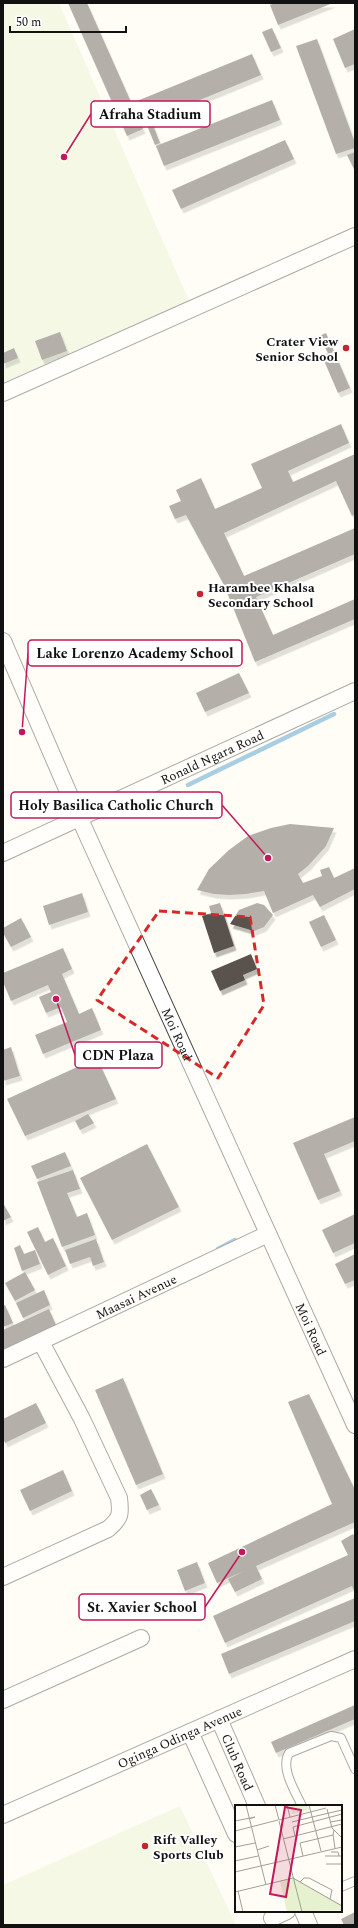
<svg xmlns="http://www.w3.org/2000/svg" width="358" height="1928" viewBox="0 0 358 1928" font-family="Spectral,serif">
<defs>
<filter id="shadow"><feDropShadow dx="2.5" dy="4.5" stdDeviation="0" flood-color="#0004"/></filter>
</defs>
<rect width="100%" height="100%" fill="#fffdf5"/>
<path fill="#e6f2cf" d="M3,3h56l134,307 -190,88z
M180,1806l56,119h-233v-40z"/>
<g fill="none" stroke-linecap="round" stroke-linejoin="round">
<path stroke="#3f96cf" stroke-width="4.5" d="M188,785l146,-71
M134,813l36,-19
M218,1249l17,-9"/>
</g>
<path fill="#5a524d" filter="url(#shadow)" d="M68,3h19l56,126 -16,7z
M274,3h59l-55,22 -8,-20z
M272,28l9,20 -10,4 -9,-20z
M355,29v35l-10,4 -12,-29z
M317,39l38,104v5l-19,6 -40,-108z
M252,54l9,21 -110,45 9,23 -5,2 -18,-44z
M272,100l8,20 -116,46 -8,-20z
M285,140l9,19 -113,50 -9,-19z
M355,152v19l-8,-16z
M60,332l7,19 -25,9 -7,-19z
M326,333l24,55 -12,5 -16,-37 6,-3 -9,-17z
M14,348l4,10 -15,6v-11z
M341,424l8,19 -61,28 5,11 62,-28v60l-3,2 -16,-35 -112,52 20,43 111,-48v26l-99,43 17,38 82,-36v20l-100,43 -31,-77 -38,-70 -11,4 -6,-13 12,-5 -5,-11 25,-12 14,31 47,-21 -11,-24z
M239,673l10,20 -44,19 -9,-19z
M290,824l44,4 -8,18 -18,20 -10,8 5,9 19,-7 -2,-6 9,-3 5,11 21,-10v21l-35,18 -7,-12 -40,18 -9,-22 -18,3 -17,1 -15,-1 -17,-4 12,-21 20,-19 19,-14 23,-8z
M82,893l6,19 -39,13 -6,-19z
M220,903l14,43 -20,7 -12,-37 9,-3 -2,-7z
M257,903l7,2 9,10 -9,12 -10,4 -24,-7 9,-14z
M324,915l12,25 -15,7 -12,-25z
M21,918l10,19 -20,10 -8,-14v-5z
M63,948l9,21 -10,5 17,40 13,-6 9,22 -58,24 -8,-19 32,-13 -6,-15 -15,6 -7,-16 12,-5 -3,-7 -37,16 -8,-19v-9z
M251,954l6,15 -14,6 2,5 -25,11 -9,-20z
M11,1047l9,29 -17,5v-31z
M97,1058l19,41 -91,37 -18,-37z
M88,1114l6,9 -14,7 -5,-9z
M355,1117v24l-31,13 16,37 -22,9 -25,-57z
M147,1144l32,63 -67,33 -32,-62z
M65,1152l6,14 -34,13 -6,-13z
M73,1170l7,19 -13,4 10,24 10,-4 8,22 -33,12 -25,-65z
M3,1203l8,14 -8,4z
M355,1214v29l-22,10 -11,-23z
M38,1227l7,15 8,-4 13,28 -18,9 -21,-43z
M96,1239l8,23 -11,4 -3,-9 -20,7 -5,-14z
M20,1245l4,9 11,-4 5,14 -18,7 -8,-23z
M355,1254v26l-10,4 -10,-20z
M25,1272l10,18 -20,11 -10,-18z
M44,1290l6,15 -27,13 -7,-15z
M5,1305l8,18 -10,4v-21z
M49,1309l7,16 -53,25v-20z
M123,1378l40,96 -27,11 -41,-95z
M309,1394l46,96v32l-99,44 6,13 -27,13 -7,-13 16,-8 -27,12 -9,-20 124,-59 -44,-102z
M36,1403l10,20 -41,20 -2,-5v-19z
M63,1470l9,21 -42,20 -10,-21z
M151,1489l8,16 -12,5 -7,-15z
M353,1534l2,3v56l-3,-7 -127,57 -12,-27 135,-61 -7,-14z
M197,1562l8,21 -20,8 -8,-21z
M355,1598v23l-126,53 -8,-20z
M355,1705v14l-79,34 -5,-11z
M355,1912v13h-11l-3,-6z"/>
<g fill="none" stroke-linecap="round" stroke-linejoin="round">
<g stroke="#444" stroke-width="10">
<path id="lane" d="M302,1806c-7,-15 -22,-38 -13,-53l42,-17 10,2 14,31
M341,1887l14,-6"/>
</g>
<g stroke="#444" stroke-width="18">
<g id="street">
<path d="M3,393l352,-157"/>
<path id="s1" d="M3,641l76,176 276,608"/>
<path id="s2" d="M3,853l352,-162"/>
<path id="s3" d="M3,1359l265,-125"/>
<path d="M3,1577l105,-48c13,-11 13,-15 11,-31l-37,-79 -41,-77"/>
<path d="M3,1700l138,-62"/>
<path id="s4" d="M219,1719l38,87"/>
<path d="M190,1732l46,102"/>
<path id="s5" d="M3,1815l352,-156"/>
<path d="M303,1911l6,14"/>
<path d="M272,1918l15,-7"/>
</g>
</g>
<use href="#lane" stroke="#fff" stroke-width="8"/>
<use href="#street" stroke="#fff" stroke-width="16"/>
</g>
<path d="M0 0H358V1928H0ZM159,911l91,6 14,88 -46,73 -121,-78z" fill="#fffdf5" fill-opacity=".55" fill-rule="evenodd"/>
<path fill="none" stroke="#d62828" stroke-width="3" stroke-dasharray="8 5" stroke-linejoin="round" d="M159,911l91,6 14,88 -46,73 -121,-78z"/>
<g fill="#c4262e" stroke="#fff" stroke-width="1.5">
<circle cx="346" cy="348" r="4"/>
<circle cx="200" cy="594" r="4"/>
<circle cx="145" cy="1846" r="4"/>
</g>
<g text-anchor="middle" stroke-width="4" stroke-linejoin="round" paint-order="stroke">
<g font-size="13" font-weight="bold" fill="#111" stroke="#fff" text-anchor="start">
<text x="338" y="346" text-anchor="end">Crater View<tspan x="338" dy="15">Senior School</tspan></text>
<text x="208" y="592">Harambee Khalsa<tspan x="208" dy="15">Secondary School</tspan></text>
<text x="153" y="1844">Rift Valley<tspan x="153" dy="15">Sports Club</tspan></text>
</g>
<g font-size="13" fill="#111" stroke="#fff">
<text dy="5" stroke="none"><textPath href="#s2" startOffset="230">Ronald Ngara Road</textPath></text>
<text dy="5" stroke="none"><textPath href="#s1" startOffset="430">Moi Road</textPath></text>
<text dy="5" stroke="none"><textPath href="#s3" startOffset="147">Maasai Avenue</textPath></text>
<text dy="5" stroke="none"><textPath href="#s1" startOffset="754">Moi Road</textPath></text>
<text dy="5" stroke="none"><textPath href="#s5" startOffset="193">Oginga Odinga Avenue</textPath></text>
<text dy="5" stroke="none"><textPath href="#s4" startOffset="47">Club Road</textPath></text>
</g>
</g>
<g transform="translate(235 1805)">
<rect width="107" height="107" fill="#fffdf5"/>
<path d="M55,0h18l1,5 -17,4zM58,73l49,27v5l-55,2 -7,-31z" fill="#e6f2cf"/>
<path fill="none" stroke="#a09f9a" stroke-width="1" d="M11,0l20,80M40,0l4,15M52,0l3,12M74,0l12,46M92,4l5,19 10,10M77,12l30,-7M44,15l47,-12M0,16l20,-4 -6,2M44,16l23,91M57,17l20,-5M95,17l12,-2M0,26l43,-11M98,30l2,13M60,31l-2,-9 49,-13M48,34l59,-15M0,42l20,-4M22,45l12,-4M96,47h7l1,4h3M68,51l-3,-13 33,-8 1,-5M90,51h14M0,56l23,-5M91,59h16M0,67l107,-25M65,77l4,-4h5l23,12 -2,9M3,86l5,21M0,87l58,-14 49,28"/>
<path fill="#c2185b" fill-opacity="0.15" stroke="#c2185b" stroke-width="2" d="M50,2l16,3 -15,87 -16,-3z"/>
<rect width="107" height="107" fill="none" stroke="#111" stroke-width="2"/>
</g>
<path fill="none" stroke="#c2185b" stroke-width="1.5" d="M64 157L91 114M22 732L28 653M268 858L222 805M56 999L75 1055M242 1552L205 1607"/>
<g fill="#c2185b" stroke="#fff" stroke-width="1.5">
<circle cx="64" cy="157" r="4"/>
<circle cx="22" cy="732" r="4"/>
<circle cx="268" cy="858" r="4"/>
<circle cx="56" cy="999" r="4"/>
<circle cx="242" cy="1552" r="4"/>
</g>
<g fill="#fff" stroke="#c2185b" stroke-width="1.5">
<rect x="91" y="101" width="119" height="26" rx="4"/>
<rect x="28" y="640" width="214" height="26" rx="4"/>
<rect x="11" y="792" width="211" height="26" rx="4"/>
<rect x="75" y="1042" width="87" height="26" rx="4"/>
<rect x="79" y="1594" width="126" height="26" rx="4"/>
</g>
<g font-size="14" text-anchor="middle" font-weight="bold" fill="#111">
<text x="150" y="119">Afraha Stadium</text>
<text x="135" y="658">Lake Lorenzo Academy School</text>
<text x="116" y="810">Holy Basilica Catholic Church</text>
<text x="118" y="1060">CDN Plaza</text>
<text x="142" y="1612">St. Xavier School</text>
</g>
<rect width="358" height="1928" fill="none" stroke="#111111" stroke-width="8"/>
<path d="M10 26v6h116v-6" fill="none" stroke="#111111" stroke-width="2"/>
<text x="16" y="26" font-size="12" fill="#111111" stroke="#ffffff" stroke-width="3" paint-order="stroke">50 m</text>
</svg>
